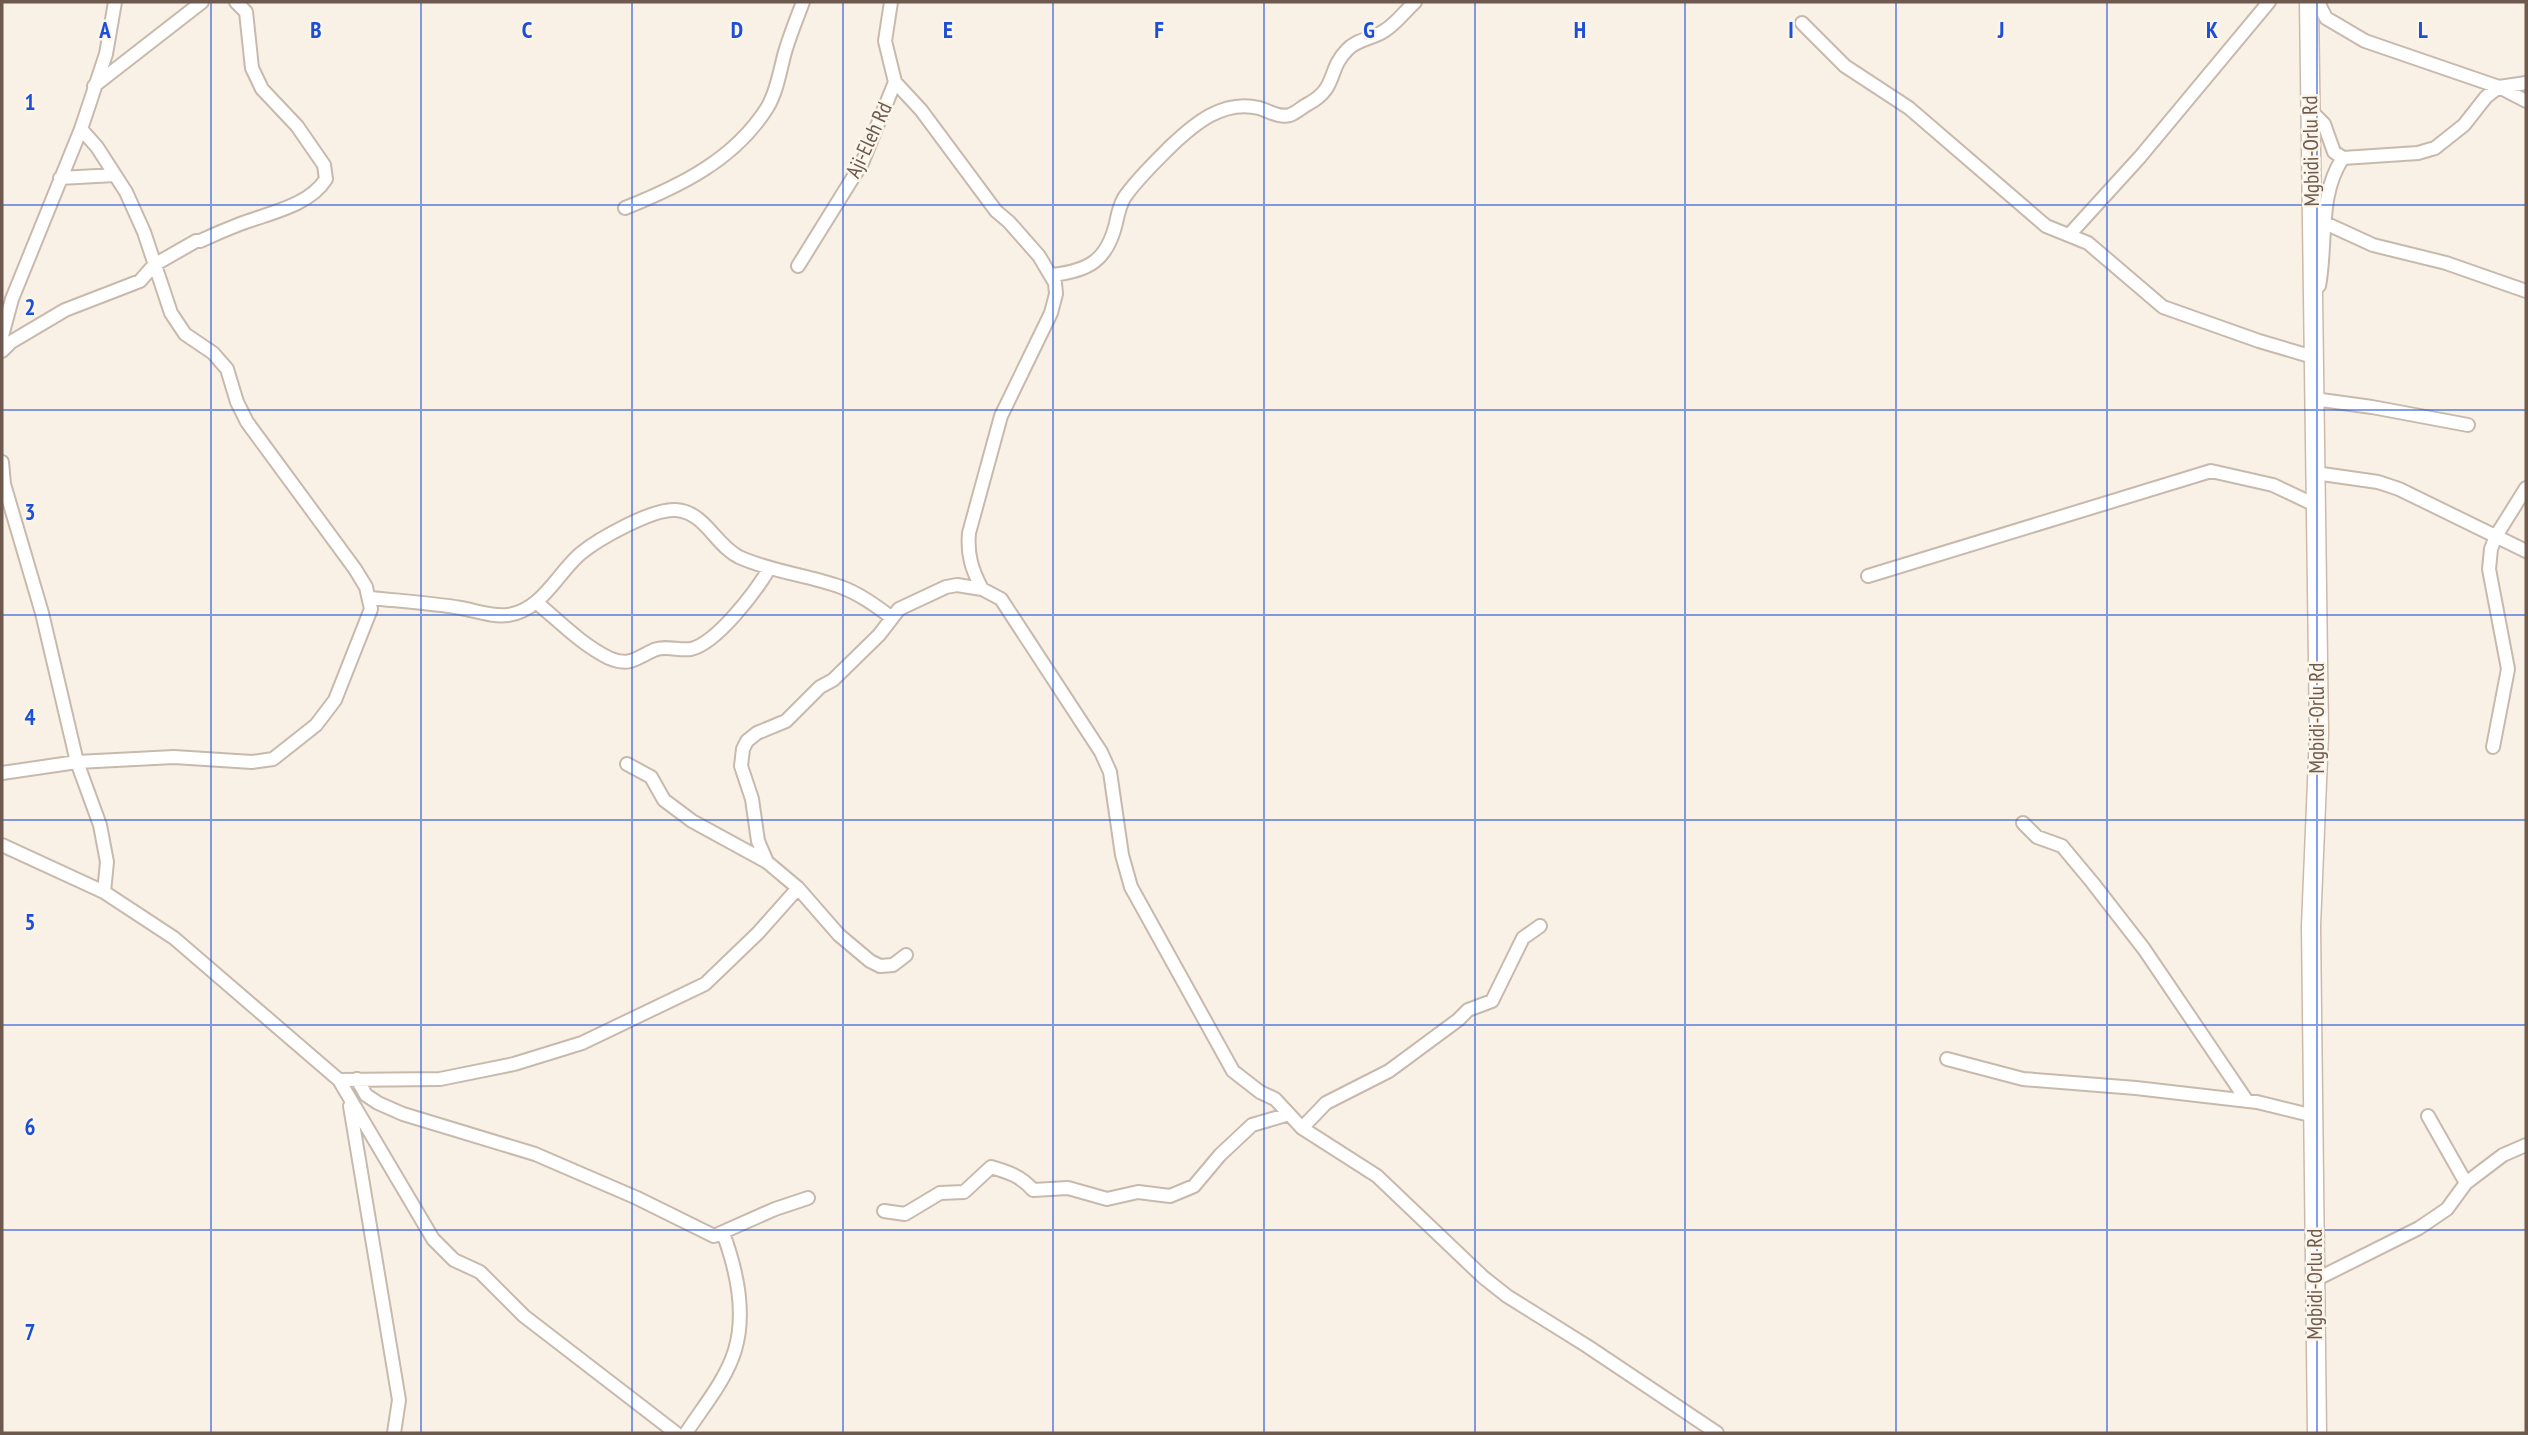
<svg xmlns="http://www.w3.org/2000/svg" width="2528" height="1435" viewBox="0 0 2528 1435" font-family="'PT Sans Narrow',sans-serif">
<rect width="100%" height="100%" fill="#f9f1e5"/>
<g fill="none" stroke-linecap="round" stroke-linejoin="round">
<g stroke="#c8b9ad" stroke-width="16">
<path id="street" d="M2318,2l8,16 39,23 134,46 27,14
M1802,23l43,43 64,42 137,118 42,17 75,64 96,34 54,16
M895,82l26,28 75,101 13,11 30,34 16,27 1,11 -5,19 -50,103 -32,117c-2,22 3,37 13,56
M94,86l108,-84
M2310,110l14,14 10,28 9,6 75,-5 17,-5 29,-23 22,-28 13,-10 27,-4
M60,178l55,-3
M625,208c55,-22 109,-48 142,-100 10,-16 13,-38 18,-56 5,-17 12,-34 18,-50
M2325,223l48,22 73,18 80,28
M2069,235l71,-78 129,-155
M798,266l64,-103 33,-81 -10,-41 6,-39
M1052,275c36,-4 55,-14 64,-52 2,-9 3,-16 8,-25 12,-18 31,-36 46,-51 24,-23 53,-48 89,-39 10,3 20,10 31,7 6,-2 12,-8 18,-11 30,-16 19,-34 39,-54 10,-11 25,-11 37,-19 12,-7 21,-20 31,-29
M2319,286c8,-42 -1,-92 24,-128
M2,336l10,-37 69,-170 25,-75 9,-52
M2,351l9,-9 54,-32 75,-29 14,-16 42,-24h4c13,-6 27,-12 40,-17 29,-11 69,-18 86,-45l-2,-14 -27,-39 -35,-37 -10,-21 -6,-56 -10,-10
M2314,399l58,8 96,18
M2,462l2,22 38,129 35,149 23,63 7,37 -3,30
M2315,473l63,9 21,7 127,62
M1868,576l343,-105 62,14 42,20
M371,598c29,3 60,5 90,10 16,3 31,9 47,7 34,-5 49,-41 72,-61 18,-15 73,-46 96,-44 29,2 39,35 63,47 33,15 69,18 102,30 19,7 35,19 50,30
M536,602c23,19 46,43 73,56 21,9 27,0 45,-8 12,-5 25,1 37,-1 26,-6 65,-58 78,-80
M2493,747l15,-78 -19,-100 2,-20 5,-13 30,-48
M627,764l24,13 13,23 28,21 75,41 31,26 41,47 31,26 10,5 13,-1 13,-10
M2,773l75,-11 97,-5 78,5 21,-3 43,-34 19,-25 36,-91 -5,-22 -11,-18 -108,-147 -10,-20 -10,-33 -14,-16 -28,-19 -14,-21 -27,-81 -18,-40 -29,-45 -16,-18
M2023,823l14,14 25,9 30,36 52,67 103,152
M2,845l102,47 70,46 165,142 94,159 21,21 26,12 44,44 152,117
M767,862l-9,-21 -6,-42 -11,-33 2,-17 4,-8 10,-8 29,-12 34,-34 13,-7 46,-45 20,-26 47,-22 11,-2 25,4 19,10 100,153 9,20 12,83 9,32 102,184 27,21 15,7 27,29 75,48 106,101 24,19 80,50 130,87
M1947,1059l76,20 113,9 121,14 57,14
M357,1079l9,16 12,8 25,11 132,40 102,44 77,38 61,-27 33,-11
M339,1080l101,-1 74,-15 68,-21 123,-59 53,-51 40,-45
M350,1106l49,294 -5,33
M2428,1116l38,67
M1302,1128l24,-25 63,-32 69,-51 10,-10 24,-9 31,-63 17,-12
M884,1211l21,3 35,-21 24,-1 27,-25c17,5 30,9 42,23l35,-2 39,11 31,-7 32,4 24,-10 26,-31 32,-30 37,-11
M2315,1280l104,-52 28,-19 19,-26 37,-28 23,-10
M686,1433c17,-26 40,-53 49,-83 11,-37 1,-82 -12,-117"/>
</g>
<g stroke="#cbbaac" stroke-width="21">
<path id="secondary" d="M2309,2l10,732 -8,192 6,507"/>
</g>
<use href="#street" stroke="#fff" stroke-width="12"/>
<use href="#secondary" stroke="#fff" stroke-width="18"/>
</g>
<path fill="none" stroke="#1d4ed8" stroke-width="2" stroke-opacity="0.55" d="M211,2v1431M421,2v1431M632,2v1431M843,2v1431M1053,2v1431M1264,2v1431M1475,2v1431M1685,2v1431M1896,2v1431M2107,2v1431M2317,2v1431M2,205h2524M2,410h2524M2,615h2524M2,820h2524M2,1025h2524M2,1230h2524"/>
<g text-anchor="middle" stroke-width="5" stroke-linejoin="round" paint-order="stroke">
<g font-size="21" fill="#6e594e" stroke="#fcf5ea">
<text transform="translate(869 140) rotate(-65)" y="7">Aji-Eleh Rd</text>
<text transform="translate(2311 151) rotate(-91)" y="7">Mgbidi-Orlu Rd</text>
<text transform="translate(2317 718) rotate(-90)" y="7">Mgbidi-Orlu Rd</text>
<text transform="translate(2315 1284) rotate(-90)" y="7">Mgbidi-Orlu Rd</text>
</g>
</g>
<g font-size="23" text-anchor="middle" font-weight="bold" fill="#1d4ed8" stroke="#fcf5ea" stroke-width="5" stroke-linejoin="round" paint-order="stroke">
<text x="105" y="38">A</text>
<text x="316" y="38">B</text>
<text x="527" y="38">C</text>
<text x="737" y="38">D</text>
<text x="948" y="38">E</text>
<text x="1159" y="38">F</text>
<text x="1369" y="38">G</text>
<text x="1580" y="38">H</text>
<text x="1791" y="38">I</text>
<text x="2001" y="38">J</text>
<text x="2212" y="38">K</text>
<text x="2423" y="38">L</text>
<text x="30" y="110">1</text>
<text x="30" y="315">2</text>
<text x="30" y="520">3</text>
<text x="30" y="725">4</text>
<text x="30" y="930">5</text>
<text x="30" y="1135">6</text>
<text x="30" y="1340">7</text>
</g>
<rect width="2528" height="1435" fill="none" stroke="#6e594e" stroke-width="7"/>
</svg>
